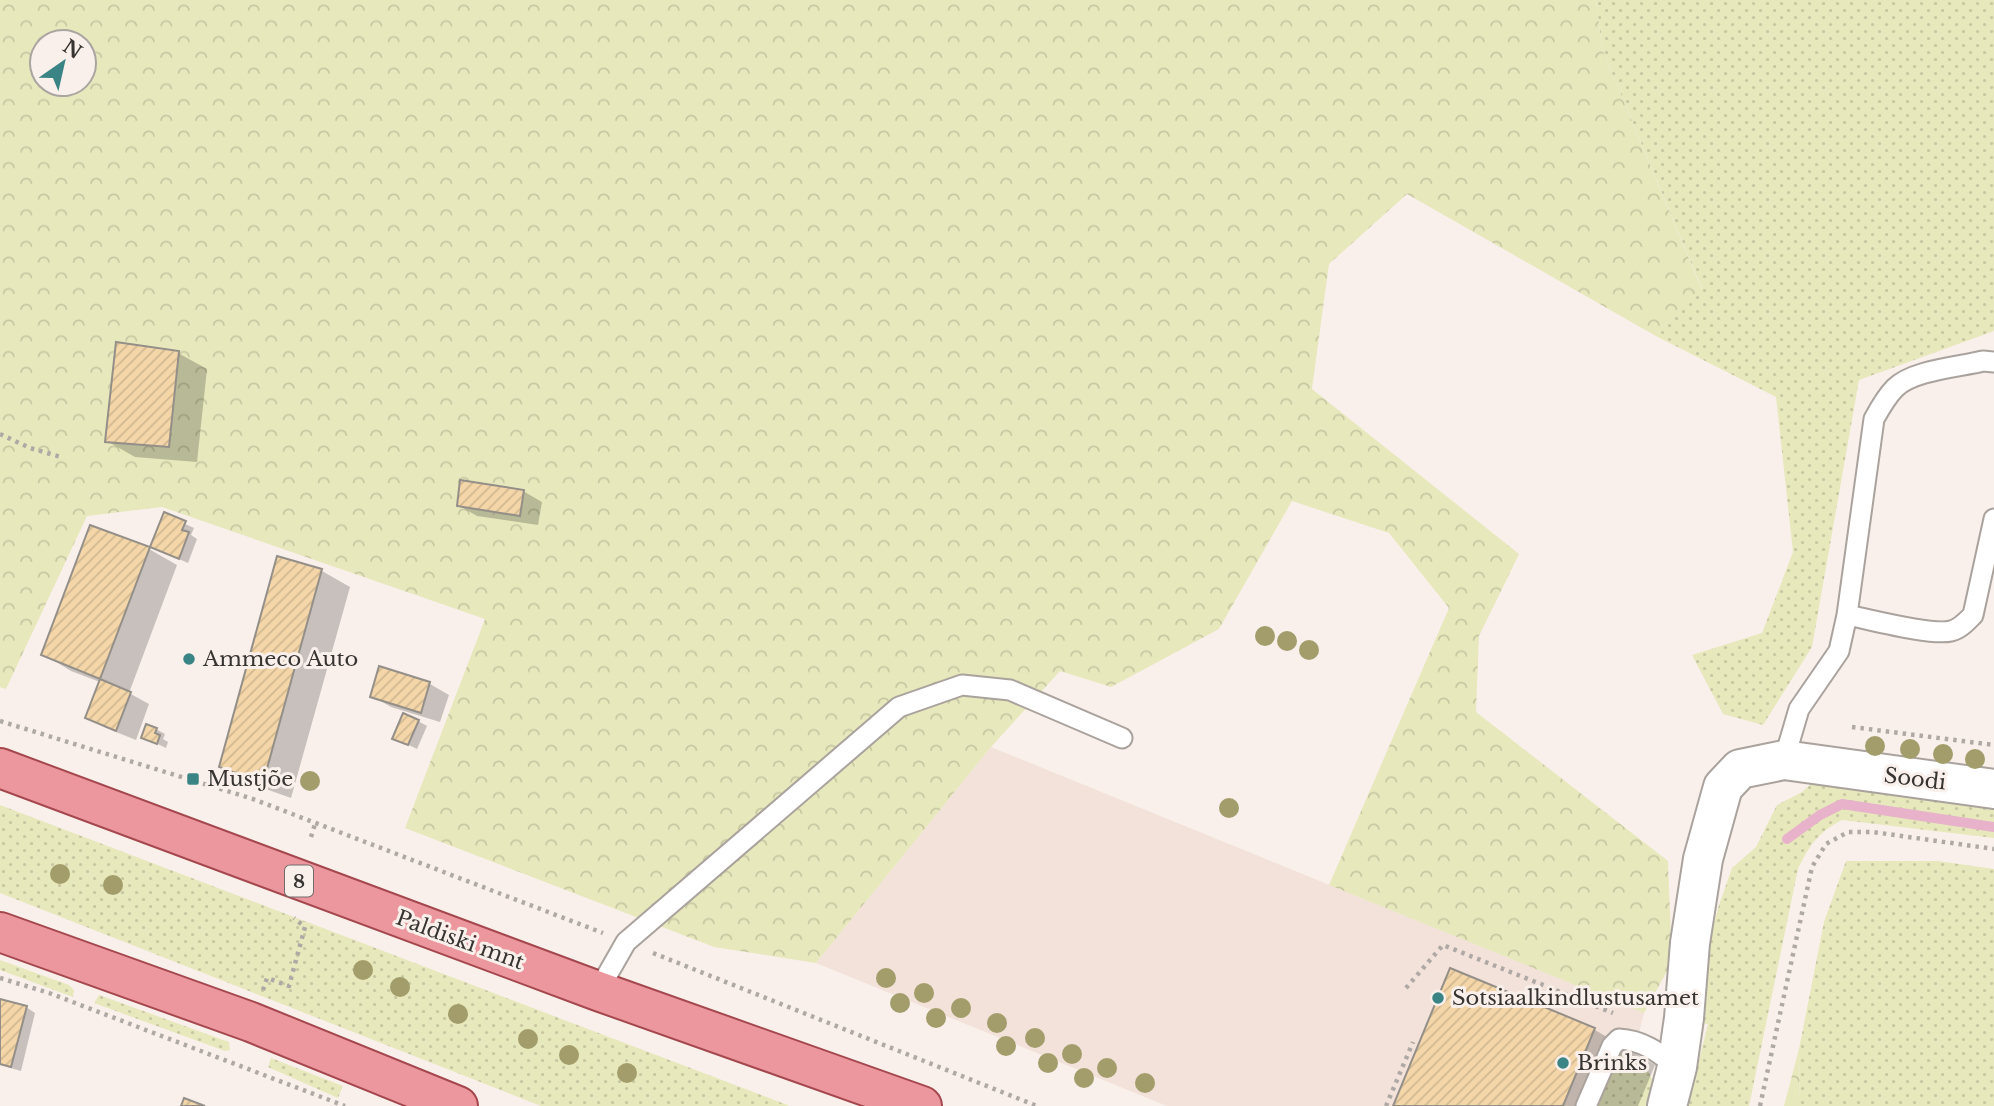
<svg xmlns="http://www.w3.org/2000/svg" width="1994" height="1106" viewBox="0 0 1994 1106" font-family="'Libre Baskerville',serif">
<defs>
<pattern id="grass-dots" width="8" height="8" patternUnits="userSpaceOnUse" patternTransform="scale(1.75)"><rect width="8" height="8" fill="#e7e8bc"/><path d="M2 2h.1M6 6h.1" fill="none" stroke="#c7c8a2" stroke-width="1.8" stroke-linecap="round"/></pattern>
<pattern id="forest-crowns" width="20" height="18" patternUnits="userSpaceOnUse" patternTransform="scale(1.75)"><rect width="20" height="18" fill="#e7e8bc"/><path d="M2 6a3 3 0 1 1 6 0M12 15a3 3 0 1 1 6 0" fill="none" stroke="#c7c8a2"/></pattern>
<pattern id="building-hatch" width="6" height="6" patternUnits="userSpaceOnUse" patternTransform="scale(1.75)"><rect width="6" height="6" fill="#f4d6a8"/><path d="M-1 1l2-2M0 6l6-6M5 7l2-2" fill="none" stroke="#d2b891"/></pattern>
</defs>
<rect width="100%" height="100%" fill="#f9f0eb"/>
<path fill="#f2e2d9" d="M991,747l653,266 -23,93h-454l-351,-143z"/>
<path fill="url(#grass-dots)" d="M1596,0h398v331l-135,49 -47,267 -49,78 -40,-11 -31,-59 70,-22 31,-81 -17,-155 -122,-62 48,-46 -100,-240z
M1812,783l182,25v30l-152,-18c-23,12 -33,25 -44,49l-49,237h-61l20,-82 -15,-2 4,-38 22,-79 13,-37 24,-21 21,-42 25,-13z
M0,805l790,301h-249l-541,-213z
M1846,861h92l56,8v237h-194l-1,-57 25,-127z
M0,960l69,25 5,5 -1,7 -73,-27z
M99,995l130,47 1,8 -5,1 -131,-48z
M1619,1053c29,15 40,19 31,53h-52z
M271,1058l72,28 -5,12 -70,-31z"/>
<path fill="url(#forest-crowns)" fill-rule="evenodd" d="M0,0h1596l6,49 100,241 -48,45 -247,-141 -78,70 -17,125 207,165 -40,82 -3,76 192,149 4,101 -28,51 -315,-128 120,-277 -60,-75 -97,-32 -73,128 -108,58 -51,-16 -69,76 -175,216 -102,-16 -309,-119 80,-209 -323,-112 -75,9 -81,173 -6,-2zM42,42h42v42h-42z
M1799,1049l1,57h-16z"/>
<path fill="#0003" d="M178,353l29,16 -10,93 -62,-5 -28,-16z
M523,491l19,11 -4,23 -61,-9 -19,-11z
M165,515l29,13 -3,7 6,4 -9,24 -36,-16z
M91,527l58,22 28,16 -48,128 20,11 -13,36 -30,-12 -19,-10 13,-36 -29,-11 -28,-17z
M278,559l44,12 28,16 -59,211 -42,-15 -28,-16z
M380,669l50,15 19,11 -9,27 -49,-15 -19,-11z
M418,721l9,5 -10,23 -23,-11z
M156,729l9,5 -2,5 5,3 -2,6 -23,-11z
M1451,970l144,60 60,35 -17,41h-243z
M0,1001l26,6 9,6 -14,58 -21,-6z"/>
<g fill="none" stroke-linecap="round" stroke-linejoin="round">
<path stroke="#e7b2ca" stroke-width="10" d="M1787,839l33,-24 22,-11 152,23"/>
</g>
<path fill="url(#building-hatch)" stroke="#948f88" stroke-width="2" d="M116,342l63,9 -10,96 -64,-5z
M460,480l64,10 -4,26 -63,-10z
M164,512l22,9 -4,9 7,2 -10,27 -29,-12z
M90,525l60,22 -50,132 -59,-24z
M277,556l45,13 -59,214 -44,-16z
M379,666l51,16 -9,31 -51,-16z
M100,679l31,13 -15,39 -31,-13z
M403,713l16,7 -11,25 -16,-6z
M146,724l11,4 -2,5 5,2 -3,9 -16,-6z
M1450,968l145,60 -32,78h-170z
M0,999l27,7 -16,61 -11,-3z
M184,1098l21,8h-24z"/>
<g fill="none" stroke-linecap="round" stroke-linejoin="round">
<g stroke="#aaa29d" stroke-width="23">
<path id="service" d="M1994,362l-11,-1c-24,6 -70,9 -88,27 -9,9 -15,20 -21,31l-27,196c22,4 84,21 104,16 9,-2 16,-10 22,-16l21,-96
M1784,760l15,-51 40,-58 8,-36
M598,991l28,-49 273,-235 63,-22 48,5 112,48
M1586,1106l26,-60 7,-7c24,1 40,14 58,28"/>
</g>
<g stroke="#aaa29d" stroke-width="42">
<path id="minor" d="M1667,1106l10,-39 7,-49 6,-75 13,-84 20,-72 17,-18 44,-9 210,29"/>
</g>
<g stroke="#a5484e" stroke-width="42">
<path id="primary" d="M0,768l598,223 324,115
M0,932l251,90 207,84"/>
</g>
<path stroke="#afa9a5" stroke-width="4.5" stroke-dasharray="3.5 5" stroke-linecap="butt" d="M0,434l30,14 31,9
M0,721l253,78 350,134
M1852,727l142,18
M311,837l4,-13
M653,953l384,153
M0,978l49,15 296,113
M1406,988l37,-43 170,68
M263,990l4,-12 22,8 16,-59 -11,-9
M1386,1106l27,-64
M1760,1106l52,-239 14,-23 22,-12h25l121,17"/>
<use href="#service" stroke="#fff" stroke-width="19"/>
<use href="#minor" stroke="#fff" stroke-width="38"/>
<use href="#primary" stroke="#ec979e" stroke-width="38"/>
</g>
<g fill="#a29d6a">
<circle cx="1265" cy="636" r="10"/>
<circle cx="1287" cy="641" r="10"/>
<circle cx="1309" cy="650" r="10"/>
<circle cx="1875" cy="746" r="10"/>
<circle cx="1910" cy="749" r="10"/>
<circle cx="1943" cy="754" r="10"/>
<circle cx="1975" cy="759" r="10"/>
<circle cx="310" cy="781" r="10"/>
<circle cx="1229" cy="808" r="10"/>
<circle cx="60" cy="874" r="10"/>
<circle cx="113" cy="885" r="10"/>
<circle cx="363" cy="970" r="10"/>
<circle cx="886" cy="978" r="10"/>
<circle cx="400" cy="987" r="10"/>
<circle cx="924" cy="993" r="10"/>
<circle cx="900" cy="1003" r="10"/>
<circle cx="961" cy="1008" r="10"/>
<circle cx="458" cy="1014" r="10"/>
<circle cx="936" cy="1018" r="10"/>
<circle cx="997" cy="1023" r="10"/>
<circle cx="1035" cy="1038" r="10"/>
<circle cx="528" cy="1039" r="10"/>
<circle cx="1006" cy="1046" r="10"/>
<circle cx="1072" cy="1054" r="10"/>
<circle cx="569" cy="1055" r="10"/>
<circle cx="1048" cy="1063" r="10"/>
<circle cx="1107" cy="1068" r="10"/>
<circle cx="627" cy="1073" r="10"/>
<circle cx="1084" cy="1078" r="10"/>
<circle cx="1145" cy="1083" r="10"/>
</g>
<g fill="#3b8486" stroke="#f9f0eb" stroke-width="2.5">
<circle cx="189" cy="659" r="7"/>
<rect x="186" y="772" width="14" height="14" rx="3.5"/>
<circle cx="1438" cy="998" r="7"/>
<circle cx="1563" cy="1063" r="7"/>
</g>
<g text-anchor="middle" stroke-width="6" stroke-linejoin="round" paint-order="stroke">
<rect fill="#f9f0eb" stroke="#716c6a" stroke-width="2" x="285" y="865.5" width="28" height="31" rx="5"/>
<g font-size="19" font-weight="bold" fill="#373432">
<text x="299" y="888">8</text>
</g>
<g font-size="21" fill="#373432" stroke="#f9f0eb" text-anchor="start">
<text x="203" y="666">Ammeco Auto</text>
<text x="207" y="786">Mustjõe</text>
<text x="1452" y="1005">Sotsiaalkindlustusamet</text>
<text x="1577" y="1070">Brinks</text>
</g>
<g font-size="21" fill="#373432" stroke="#f9f0eb">
<text transform="translate(1915 779) rotate(7)" y="7">Soodi</text>
<text transform="translate(460 940) rotate(20)" y="7">Paldiski mnt</text>
</g>
</g>
<g transform="translate(63 63) rotate(34)"><circle r="33" fill="#f9f0eb" stroke="#aba5a1" stroke-width="2"/>
<path d="M0-5L12 26L0 18L-12 26Z" fill="#3b8486"/>
<text y="-10" font-size="19" font-weight="bold" text-anchor="middle" fill="#373432">N</text>
</g>
</svg>
